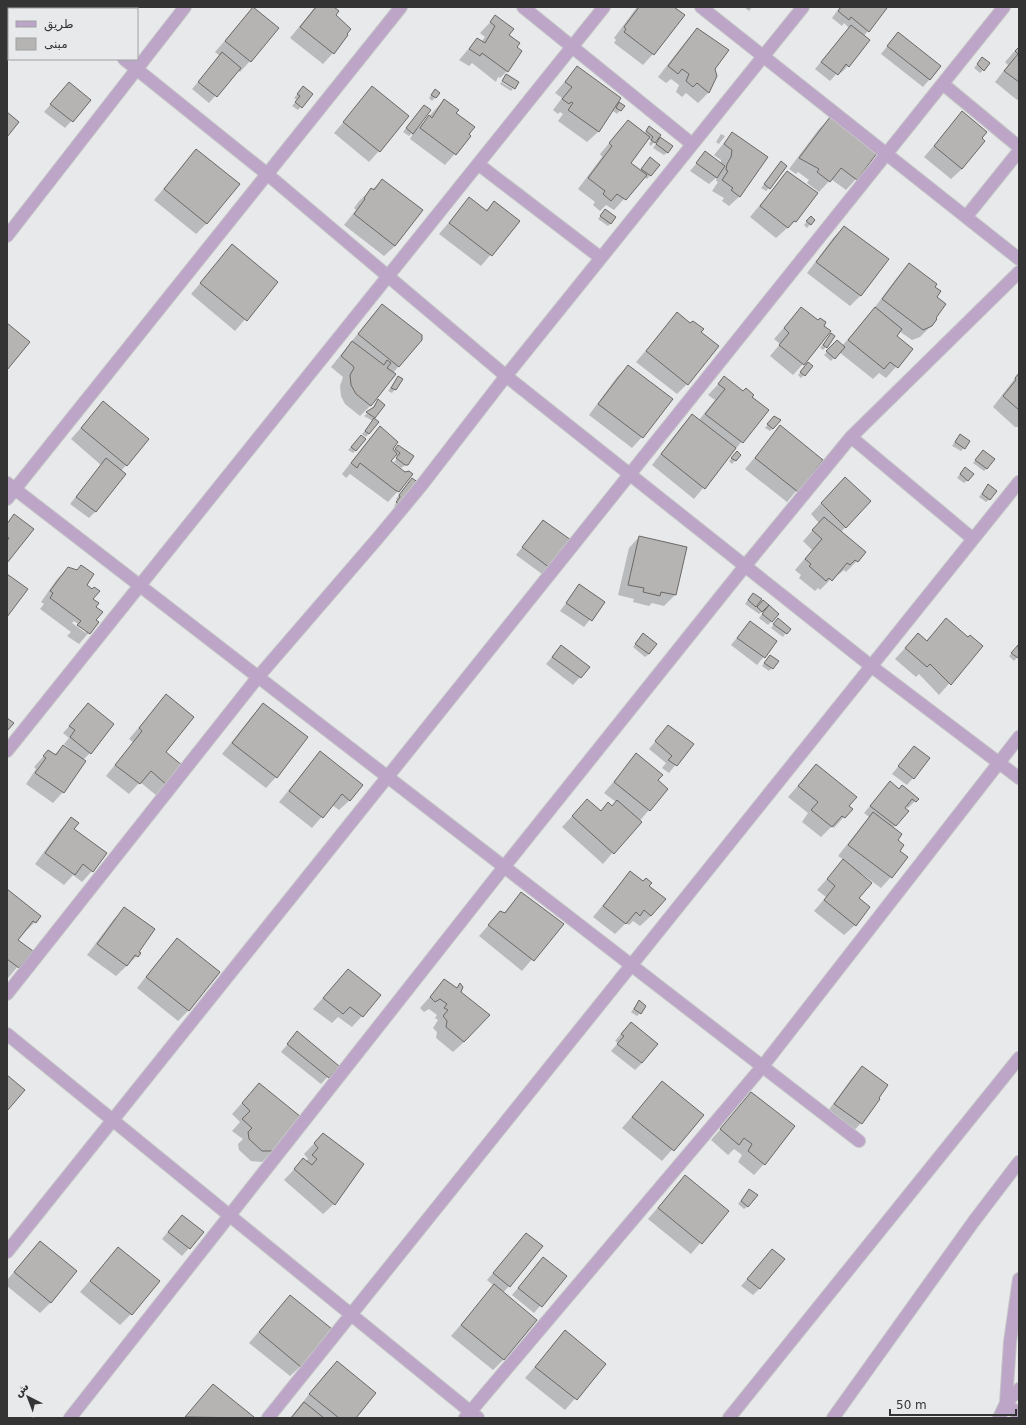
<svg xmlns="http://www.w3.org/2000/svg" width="1026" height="1425" viewBox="0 0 1026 1425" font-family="'DejaVu Sans','Noto Sans Arabic',sans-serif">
<rect width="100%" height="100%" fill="#e8e9eb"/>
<path fill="#0003" fill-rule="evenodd" d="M315,7h17l3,8 -2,38 -10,11 -33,-26z
M637,7h35l-19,47 -10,11 -29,-22 2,-3 -2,-2z
M744,7h8l-3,4z
M840,7l45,1 -21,28 -16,30 -7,7 -2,-2 -9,10 -15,-12 34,-41 -5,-5 -2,3 -10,-8z
M253,8l-3,53 -10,11 -2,-2 -29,33 -17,-14 28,-33 -5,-4z
M495,17l13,18 -1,36 -7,7 -2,-1 -2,5 -24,-19 -3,3 -10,-6 18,-21 4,3 4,-5 -5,-4z
M697,29l19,47 -8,17 -10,10 -12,-10 -4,4 -6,-5 3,-7 -8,-6 -5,4 -8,-6 29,-37z
M898,33l42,34 -17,20 -42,-33z
M1019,46v52l-2,2 -22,-18 13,-17 -3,-3z
M979,62l4,8 -3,3 -6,-5z
M577,67l36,43 7,-7 4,3 -7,8 -5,-4 -14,22 -11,10 -29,-21 5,-7 -3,-2 -2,2 -5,-4 9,-12 -7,-5z
M501,82l12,7 -2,2 -11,-7z
M69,83l21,17 -25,28 -21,-16z
M373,88l6,63 -10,11 -35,-29z
M300,91l11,3 -13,16 -6,-4 5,-6 -3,-2z
M439,93l-7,8 -3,-3 3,-4z
M444,100l11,13 15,23 -25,29 -35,-26 4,-8 -5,5 -6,-4 18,-23 -4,20z
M962,113l19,26 -19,30 -11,10 -27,-22z
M830,118l26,61 -10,11 -15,-11 -12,13 -12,-9 2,-3 -11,-8 -2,2 -7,-5 30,-40z
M628,121l16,12 5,-6 11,8 -9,11 -2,-2 2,-3 -3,-3 -18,25 10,8 7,-10 12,4 -12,14 -3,-2 -30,33 -8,-5 -6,6 -7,-6 2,-3 -17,-13 24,-32 -2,-3z
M732,133l8,63 -11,10 -7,-5 2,-3 -12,-7 6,-9 -2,-1 1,-4 -8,7 -19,-13 15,-18 16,11v-4l-7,-5z
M721,134l4,2 -6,8 -3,-2z
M657,142l11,10 -4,3 -11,-7z
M196,150l11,73 -11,11 -42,-34z
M778,166l-9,22 -3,3 -5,-3z
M787,172l8,49 -19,17 -26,-21z
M383,180l12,66 -11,10 -40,-31 12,-15 -2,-2 6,-8z
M470,198l15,13 9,-9 24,20 -37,44 -42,-32z
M602,214l9,9 -3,3 -10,-7z
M811,217l3,3 -7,8 -3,-3z
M844,227l17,68 -11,11 -43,-33 26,-35z
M232,246l45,36 -42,49 -44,-37z
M909,264l25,23 -3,39 -11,11 -8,3 -13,-9 -3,5 16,13 -26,29 -7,-5 -6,6 -34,-27 -8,9 -7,-6 13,-14 5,5 30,-35 27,-36z
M382,305l39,35 -28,33 -22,32 -11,11 -15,-12 -4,-8 -1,-10 3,-9 -12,-10 41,-51z
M801,308l21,18 -19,38 -10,11 -23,-19 10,-12 -6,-5z
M677,314l23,19 -13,51 -10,10 -41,-32z
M828,338l-2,9 -3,3 -3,-2z
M808,363l-4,12 -3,3 -3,-3z
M628,366l14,71 -10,11 -43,-33 28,-38z
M1019,373v54h-4l-22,-20z
M398,377l-3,12 -3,4 -4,-2z
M724,378l44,32 -74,89 -42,-34 30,-39 10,-11 7,5 16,-20 -7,-5z
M378,400l-5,18 5,4 -12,15 -4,-3 11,-13 -9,-5 8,-7z
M103,403l45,37 -27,31 -25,40 -7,7 -19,-14 31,-39 -30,-26z
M771,420l2,8 -3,3 -5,-3z
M380,427l13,24 5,-5 9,18 -6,4 -7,-6 4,-5 -3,-2 -6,7 9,29 -10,11 -38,-28 -4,4 -4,-4 28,-36z
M780,427l42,33 -35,42 -42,-33z
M361,436l-5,14 -3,3 -5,-3z
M957,438l7,10 -3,3 -9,-5z
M740,455l-8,9 -3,-3 5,-5z
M979,455l8,13 -3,3 -11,-8z
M962,471l6,9 -4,3 -7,-5z
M409,482l-11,27 -4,-3 4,-6 -2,-1z
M834,489l36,12 -29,31 24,21 -19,19 -2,-2 -6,5 -2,-1 -16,16 -2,-2 -3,3 -16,-13 2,-3 -6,-5 17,-20 -9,-9 16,-18 -8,-9z
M985,489l5,10 -4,3 -7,-5z
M543,521l6,46 -7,7 -26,-19z
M639,537l47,10 -11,48 -11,11 -12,-3 -3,3 -16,-4 1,-3 -16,-4 11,-47z
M81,566l4,19 10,22v13l3,2 -19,22 -12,-8 4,-4 -31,-23 4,-5 -3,-2 16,-23 11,-11 8,3zM74,621l12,9v3l-14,-10z
M580,585l24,17 -20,25 -24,-16z
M750,597l7,10 6,-6 15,13 -10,11 -9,-7 8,-10 -8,6 -14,-10z
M946,620l22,18 14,8 -43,49 -20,-21 -3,3 -21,-18 23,-25 8,7z
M750,622l26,20 -19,23 -26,-20z
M775,623l14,6 -6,8 -12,-9z
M640,638l9,16 -4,3 -12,-10z
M561,646l28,21 -16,18 -27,-21z
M1018,647l1,8 -5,6 -5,-5z
M767,659l5,9 -3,3 -7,-5z
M166,695l-2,57 18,14 -25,30 -17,-14 -11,12 -23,-18 27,-34 -4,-3z
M263,704l13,73 -10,11 -44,-34 31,-39z
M88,705l2,48 -7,7 -20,32 -10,11 -27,-19 10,-15 -2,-2 14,-16 6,4 9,-9 7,5 1,-1 -7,-6 5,-6 -6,-5z
M668,726l24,18 -23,29 -7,-5 4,-5 -17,-14z
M914,747l-1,31 -6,7 -15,-11z
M320,752l30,48 -11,10 -7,-5 -20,23 -33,-26z
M636,755l20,26 -7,29 -46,54 -41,-37 25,-27 13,12 8,-8 4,3 4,-5 -12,-9z
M816,765l35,44 -17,19 -2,-2 -11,11 -19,-15 6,-9 -20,-16z
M890,782l9,8 18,9 -9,9 -3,-2 -2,2 4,3 -14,17 5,23 -7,26 -10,11 -19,-14 -7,51 -11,10 -30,-24 12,-14 -9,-7 27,-30 -6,-4 31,-39 -5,-4z
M71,818l2,11 19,42 -10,11 -9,-7 -9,10 -29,-21 26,-35z
M630,872l18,14 3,30 -11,10 -7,-5 -4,4 -3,-2 -11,11 -22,-17z
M7,890l28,32 -18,18 14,11 -23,27z
M521,893l41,31 -40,47 -43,-35 21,-24 3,2z
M125,908l12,48 -21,20 -29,-21 27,-36z
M177,939l12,71 -11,11 -41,-33 30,-38z
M348,970l14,46 -10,11 -14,-10 -6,6 -19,-14z
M444,981l12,8 4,-4 4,57 -11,10 -17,-14 1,-6 -4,-4 5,-8 -3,-2 2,-3 -8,-6 -5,3 -4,-4z
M639,1001l1,12 -3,3 -6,-4z
M624,1030l18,33 -7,7 -24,-19 7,-8 -3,-2z
M297,1033l41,33 -17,18 -40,-32z
M862,1067l-1,56 -10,11 -26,-19 27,-37z
M662,1082l40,33 -40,46 -40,-33z
M751,1094l13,70 -10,11 -16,-13 4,-7 -8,-6 -6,6 -17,-15z
M249,1095l24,56 -11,11 -11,-1 -12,-11 -1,-6 5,-5 -11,-8 8,-9 -8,-8z
M323,1134l40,31 -29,39 -11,10 -39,-34 19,-20 3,2 2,-3 -4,-5z
M685,1176l42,35 -36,43 -43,-35z
M749,1190l-1,16 -4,3 -6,-5z
M175,1223l27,10 -20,23 -20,-17z
M526,1234l-17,52 -6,7 1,66 -11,11 -42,-34 43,-50 -7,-6z
M40,1242l11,60 -11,11 -33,-27v-6z
M118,1248l13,66 -11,11 -40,-33z
M772,1250l-12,38 -7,7 -12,-9z
M543,1258l22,19 -31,36 -22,-18z
M290,1296l11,70 -11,10 -41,-33z
M565,1332l40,32 -40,46 -40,-32z
M337,1362l17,56h-64l36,-45z
M213,1385l40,33h-69z"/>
<path fill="#b6b4b2" stroke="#6b6967" d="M253,7l26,21 -28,34 -26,-21z
M316,7h18l5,4 -3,4 15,14 -4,5 1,1 -14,19 -34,-27z
M639,7h35l11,8 -31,40 -30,-23 2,-3 -2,-2z
M841,7h45l1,1 -18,24 -18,-15 -2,3 -11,-9z
M495,15l19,14 -5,6 11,8 -3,4 5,4 -14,21 -26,-19 -2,3 -11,-7 8,-11 8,5 10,-17 -5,-4z
M851,25l19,15 -21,27 -3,-3 -8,11 -17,-13z
M697,28l32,22 -14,19 2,7 -8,17 -12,-10 -4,4 -7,-6 3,-7 -7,-5 -4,5 -10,-8z
M898,32l43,34 -11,14 -43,-34z
M1019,47v35l-15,-11 14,-17 -3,-3z
M222,52l19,16 -24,29 -19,-15z
M982,57l8,6 -6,8 -7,-7z
M577,66l44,32 -22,34 -31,-22 5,-7 -2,-1 -2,2 -7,-5 10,-12 -7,-5z
M506,74l13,8 -4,7 -13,-8z
M69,82l22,18 -18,22 -23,-18z
M303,86l10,8 -11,14 -7,-6 5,-6 -3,-2z
M372,86l37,30 -29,36 -37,-30z
M435,89l5,4 -4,5 -5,-3z
M444,99l15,11 -3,3 19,14 -6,7 2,2 -15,19 -36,-27 9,-13 3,3z
M619,102l6,4 -4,5 -5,-3z
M424,105l7,5 -18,24 -7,-6z
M962,111l25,21 -5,6 3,3 -23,28 -28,-23z
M7,112l12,10 -12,15z
M830,117l47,36 -20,27 -16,-12 -11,14 -13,-10 2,-3 -20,-11z
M628,120l22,17 -19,26 16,12 -21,25 -9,-6 -6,7 -8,-7 2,-3 -17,-13 24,-32 -3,-3z
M649,126l12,9 -6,8 -4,-3 2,-3 -7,-6z
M732,132l36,25 -28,40 -9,-7 2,-2 -11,-8 6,-9 -2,-1 1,-6 4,-7 1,-7 -8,-6z
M660,137l13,9 -5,7 -12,-9z
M196,149l44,35 -33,40 -43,-35z
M705,151l20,15 -8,12 -21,-15z
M650,157l10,8 -9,11 -10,-7z
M781,161l6,5 -17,23 -6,-5z
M787,171l31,22 -22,29 -2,-1 -6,7 -28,-22z
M382,179l41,31 -28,36 -41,-32 11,-15 -1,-1 7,-10 3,2z
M469,197l18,14 7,-10 26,20 -28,35 -43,-33z
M605,209l11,8 -5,7 -11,-8z
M811,216l4,4 -4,5 -5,-4z
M844,226l45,33 -28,37 -45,-34z
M232,244l46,38 -31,39 -47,-38z
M909,263l28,21 -2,3 6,4 -4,6 9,7 -10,14 1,1 -5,7 -9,4 -41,-31z
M382,304l40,31v5l-23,27 -41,-33z
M801,307l17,13 2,-2 6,4 -2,4 7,5 -27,34 -25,-20 10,-12 -5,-5z
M875,307l27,22 -5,7 16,13 -15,19 -8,-6 -6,7 -36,-29z
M677,312l13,11 3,-2 11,8 -3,3 18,14 -31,39 -42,-34z
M7,323l23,19 -23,28z
M831,333l4,3 -8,12 -4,-3z
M837,340l8,7 -10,12 -9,-8z
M352,341l32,24 3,-5 4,3 -4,5 9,6 -25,32 -15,-12 -5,-9 -1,-10 4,-7 -1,-2 -12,-10z
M808,362l5,4 -8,10 -5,-4z
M628,365l45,34 -30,39 -45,-34z
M1019,373v37l-16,-14 13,-16 -1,-2z
M398,376l5,3 -7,11 -5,-2z
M724,376l19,15 3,-3 8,7 -2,2 17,13 -26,33 -38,-29 20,-25 -7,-5z
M378,399l7,6 -10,13 -9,-6 8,-5z
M103,401l46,38 -22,27 -46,-38z
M692,414l44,34 -31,41 -44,-35z
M774,416l7,4 -8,9 -6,-5z
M374,418l5,4 -10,12 -4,-3z
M780,425l43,35 -25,32 -43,-34z
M380,426l18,16 -5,7 4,5 -6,7 14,11 4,-1 4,3 -14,18 -4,-2 -35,-27 -3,5 -6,-5z
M960,434l10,7 -5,8 -10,-7z
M361,435l5,4 -10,12 -5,-4z
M398,445l16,11 -6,9h-3l-9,-7 4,-5 -5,-4z
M983,450l12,9 -8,10 -12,-9z
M737,451l4,4 -5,6 -5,-3z
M106,458l20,16 -30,38 -20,-15z
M965,467l9,7 -6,7 -8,-7z
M845,477l26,24 -25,27 -25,-25z
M412,478l7,5 -17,23 -6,-4 4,-5 -1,-2z
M988,484l9,7 -7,9 -8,-6z
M14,514l20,15 -27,34v-22l2,-3 -2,-1v-13z
M824,517l42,35 -8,10 -3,-2 -5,5 -3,-2 -15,18 -3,-3 -3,3 -17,-15 2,-2 -6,-5 17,-20 -10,-9z
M543,520l28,20 -21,28 -28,-21z
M639,536l48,11 -11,48 -15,-3 -1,4 -17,-4 1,-4 -16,-3z
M81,565l13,9 -7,11 5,4 2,-2 6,4 -7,8 6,4 -3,4 7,5 -7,8 3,2 -9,12 -13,-9 4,-4 -31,-23 3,-5 -3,-2 18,-24 9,3z
M7,574l21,15 -21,28z
M579,584l26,18 -13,19 -26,-18z
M753,593l9,6 -6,8 -8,-7z
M763,600l6,5 -7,7 -5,-5z
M769,605l10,9 -7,8 -10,-8z
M778,618l13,11 -4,5 -14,-10z
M946,618l22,19 2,-2 13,11 -32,39 -21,-21 -3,3 -22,-19 13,-15 9,8z
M750,621l27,20 -12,17 -28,-20z
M643,633l14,11 -8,10 -14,-10z
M561,645l29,22 -9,11 -29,-21z
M1018,645l1,12 -1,1 -7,-5z
M770,655l9,6 -6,8 -9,-6z
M166,694l28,23 -28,35 17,14 -15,20 -17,-15 -11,13 -25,-19 27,-34 -3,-3z
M88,703l26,21 -23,30 -21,-17 5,-7 -6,-4z
M263,703l45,34 -31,41 -45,-35z
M7,718l7,5 -7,8z
M668,725l26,19 -17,22 -9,-6 4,-4 -17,-15z
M63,745l23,16 -22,32 -29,-20 11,-15 -3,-2 5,-6 8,5z
M914,746l16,12 -16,21 -16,-13z
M320,751l43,34 -13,16 -8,-7 -19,24 -34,-27z
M636,753l27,22 -5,5 10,9 -18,22 -36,-29z
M816,764l41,33 -8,9 4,3 -8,9 -3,-2 -10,11 -21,-17 7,-8 -20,-16z
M890,781l9,8 3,-4 17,14 -3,3 -4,-3 -7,9 4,3 -13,15 -26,-20z
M587,799l14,12 7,-9 4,4 5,-6 25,22 -28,32 -42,-38z
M873,812l29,22 -4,6 6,5 -4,6 8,6 -16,21 -44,-33z
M71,817l8,6 -5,6 33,24 -14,19 -10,-8 -8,11 -30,-22z
M843,859l29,24 -13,15 11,9 -14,19 -32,-26 11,-14 -8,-7z
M630,871l13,10 3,-3 6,5 -3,3 17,13 -15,17 -7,-6 -4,6 -4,-4 -10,12 -23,-18z
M7,889l34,27 -5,7 -3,-2 -15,19 15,11 -14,17 -12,-9z
M521,892l43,32 -30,37 -46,-36 12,-14 5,2z
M124,907l31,22 -16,23 2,1 -3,4 -3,-2 -8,11 -30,-22z
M177,938l43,34 -31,39 -43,-34z
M348,969l33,26 -18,22 -13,-10 -7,7 -20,-16z
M444,979l13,9 3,-5 3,4 -2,5 29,23 -26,27 -18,-15 1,-6 -4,-5 5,-6 -4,-2 3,-4 -7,-5 -5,3 -5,-5z
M639,1000l7,6 -5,8 -7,-5z
M631,1022l27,22 -16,19 -25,-19 7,-8 -3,-2z
M297,1031l42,35 -10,12 -42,-34z
M862,1066l26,19 -9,13 1,1 -18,25 -28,-20z
M7,1075l18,15 -18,21z
M662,1081l42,34 -30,36 -42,-34z
M259,1083l42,34 -28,34h-11l-13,-12 -1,-7 4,-4 -10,-9 8,-8 -8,-8z
M751,1092l44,34 -30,39 -17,-14 4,-7 -8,-6 -5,7 -19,-16z
M323,1133l41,31 -29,41 -41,-36 9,-11 9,7 5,-6 -5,-4 6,-7 -4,-5z
M685,1175l44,36 -27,33 -44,-36z
M749,1189l9,6 -10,12 -7,-6z
M182,1215l22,17 -14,17 -22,-17z
M526,1233l17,13 -33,41 -17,-14z
M40,1241l37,30 -26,32 -37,-31z
M118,1247l42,34 -28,34 -42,-34z
M772,1249l13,10 -25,30 -13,-10z
M543,1257l24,19 -25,31 -24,-19z
M494,1284l43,36 -33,40 -43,-35z
M290,1295l42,34 -31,38 -42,-35z
M565,1330l41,34 -29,36 -42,-33z
M337,1361l39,32 -20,25h-17l-30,-24z
M213,1384l41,33v1l-69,-1z
M304,1402l20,16h-33z"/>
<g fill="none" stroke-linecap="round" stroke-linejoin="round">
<g stroke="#c4c5c7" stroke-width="14">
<path id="minor" d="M49,7l3,2
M523,7l169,137
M701,7l318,252
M124,59l143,115 239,202 365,290 148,112
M943,84l76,63
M478,164l123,94
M966,217l53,-66
M7,236l178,-229
M851,437l122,102
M7,483l852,658
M7,499l394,-492
M7,751l597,-744
M7,994l251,-317 119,-138 44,-53 85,-110 297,-369
M7,1034l471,384
M7,1252l997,-1245
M1019,1389l-13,14 13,12
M70,1418l434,-551 241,-301 106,-129 168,-165
M268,1418l751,-936
M465,1418l297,-351 257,-330
M729,1418l290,-360
M833,1418l141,-197 45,-59
M999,1418l7,-15 4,-61 9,-63"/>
</g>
<use href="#minor" stroke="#bca5c6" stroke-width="12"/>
</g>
<rect width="1026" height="1425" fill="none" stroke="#343435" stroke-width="16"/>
<rect x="8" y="8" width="130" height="52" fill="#e8e9eb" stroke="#a0a1a2"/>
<rect x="16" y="21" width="20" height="6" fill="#bca5c6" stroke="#a0a1a2"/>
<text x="44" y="28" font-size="12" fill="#343435">طريق</text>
<rect x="16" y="38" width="20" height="12" fill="#b6b4b2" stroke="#a0a1a2"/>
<text x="44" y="48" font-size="12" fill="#343435">مبنى</text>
<g transform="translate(28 1397) rotate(318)" stroke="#e8e9eb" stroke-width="3" paint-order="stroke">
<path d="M0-3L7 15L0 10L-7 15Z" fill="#343435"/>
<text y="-6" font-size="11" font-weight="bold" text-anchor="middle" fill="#343435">ش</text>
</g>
<path d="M890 1409v6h126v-6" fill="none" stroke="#343435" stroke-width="2"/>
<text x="896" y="1409" font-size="12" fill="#343435" stroke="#e8e9eb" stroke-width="3" paint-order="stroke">50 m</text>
</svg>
